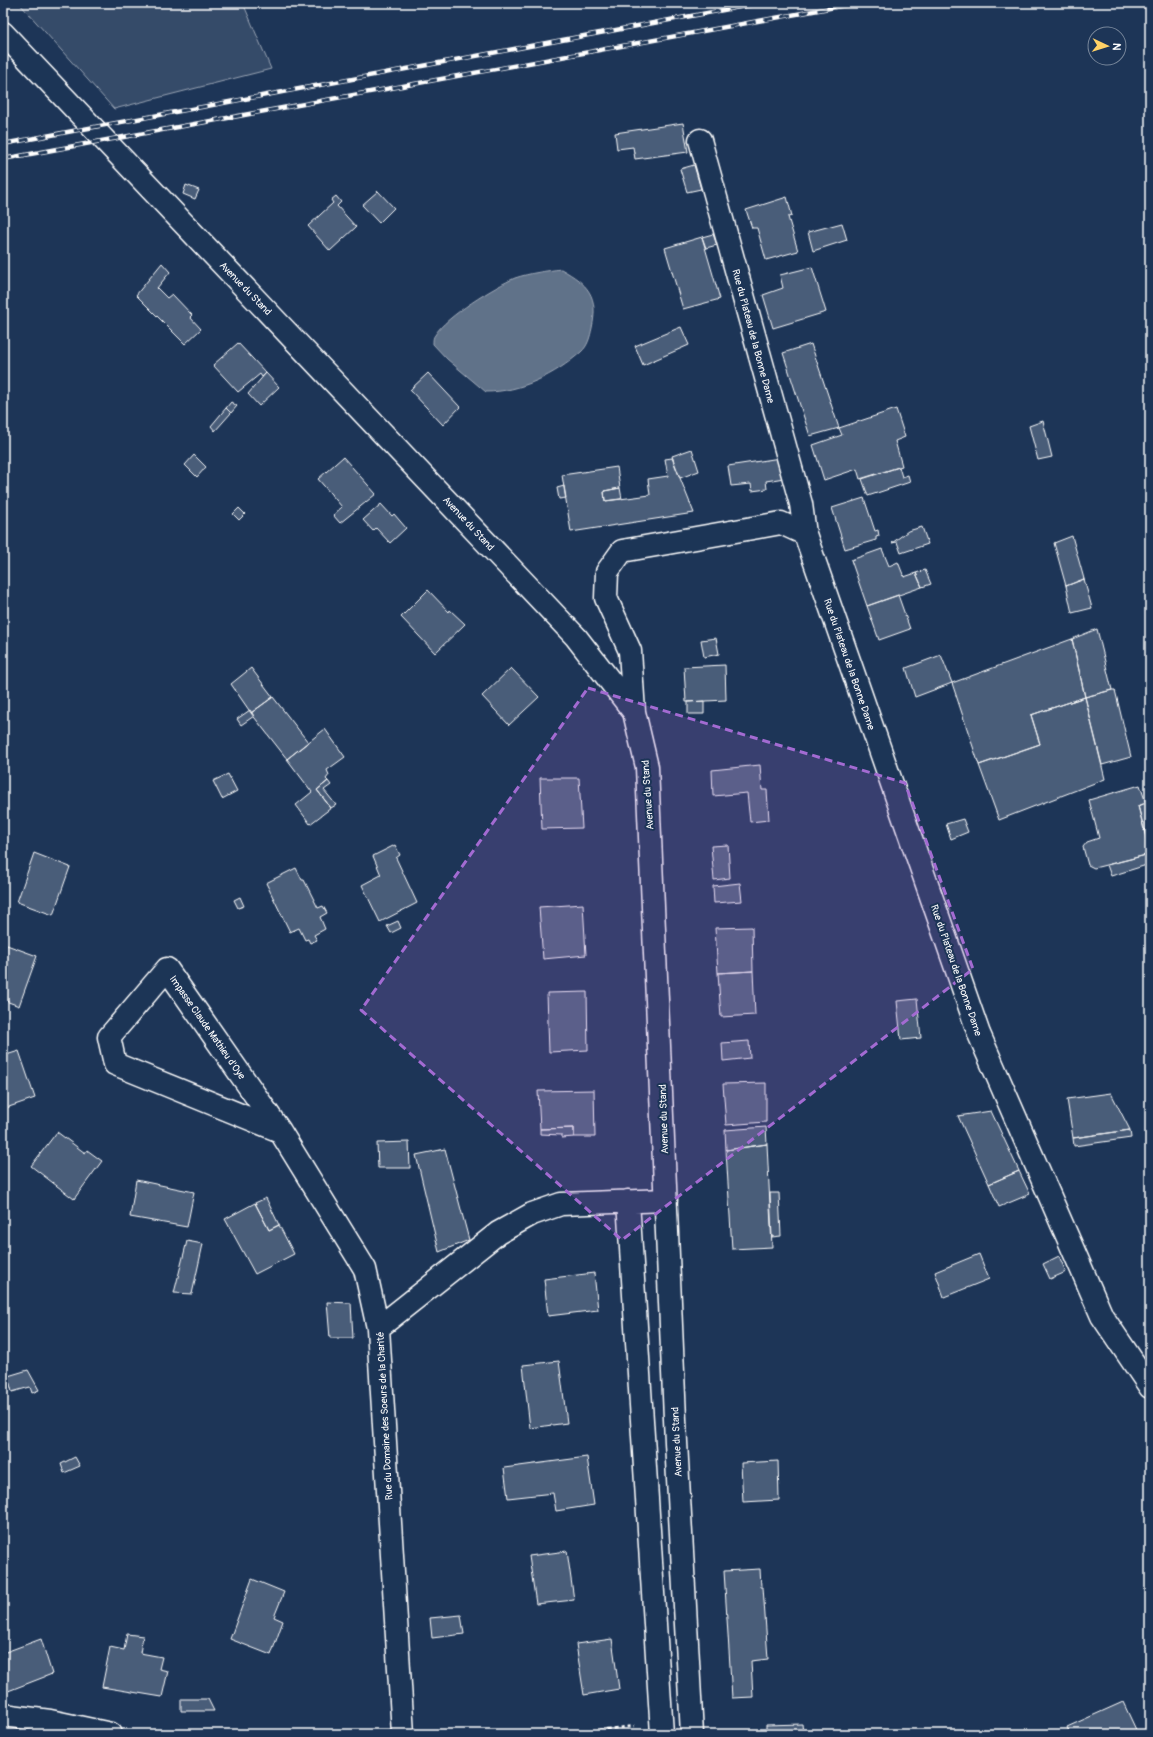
<svg xmlns="http://www.w3.org/2000/svg" width="1153" height="1737" viewBox="0 0 1153 1737" font-family="Pangolin,sans-serif">
<rect width="100%" height="100%" fill="#1d3557"/>
<filter id="ink" filterUnits="userSpaceOnUse"><feTurbulence type="fractalNoise" baseFrequency=".025" numOctaves="2"/><feDisplacementMap in="SourceGraphic" scale="8" xChannelSelector="R" yChannelSelector="G"/><feConvolveMatrix kernelMatrix="1 2 1 2 8 2 1 2 1" color-interpolation-filters="sRGB"/></filter>
<g filter="url(#ink)">
<path fill="#364b69" stroke="#9aa5b4" d="M19,3h224l28,66 -157,40z"/>
<path fill="#617289" stroke="#a0aab8" d="M561,269c27,15 38,27 31,59 -2,9 -4,18 -11,24 -26,23 -61,40 -95,40l-39,-33 -14,-15c0,-4 0,-7 2,-9 10,-18 61,-49 80,-57 15,-5 31,-7 46,-9z"/>
<path fill="#4a5d79" stroke="#fff" d="M683,123l5,29 -53,7 -2,-12 -16,2 -2,-16z
M694,165l7,24 -14,3 -7,-23z
M186,185l13,5 -4,9 -12,-5z
M378,191l16,17 -15,15 -17,-18z
M336,196l5,6 -4,4 19,21 -26,24 -22,-25 25,-23 -2,-3z
M787,197l5,19 -4,1 10,34 -32,9 -9,-32h-5l-6,-18z
M842,223l5,17 -34,11 -5,-19z
M713,234l4,11 -11,3 -4,-11z
M702,237l18,62 -37,10 -18,-61z
M162,263l8,9 -13,16 10,10 5,-4 20,21 -2,2 11,12 -16,15 -49,-49z
M812,267l14,45 -53,16 -10,-33 20,-7 -3,-13z
M681,327l8,18 -46,20 -8,-19z
M238,343l28,30 -4,4 -2,-3 -22,18 -25,-27z
M811,344l28,84 -29,8 -27,-83z
M266,373l13,14 -20,19 -11,-12z
M428,373l32,34 -17,18 -33,-35z
M231,402l6,4 -6,7 -5,-5z
M226,408l5,5 -16,18 -4,-5z
M896,409l9,28 -10,4 7,25 -42,13 -3,-10 -33,11 -11,-35 29,-10 -3,-7z
M1043,421l9,36 -14,3 -9,-34z
M692,449l7,22 -19,7 -8,-22z
M194,455l12,12 -9,10 -12,-12z
M343,457l33,37 -36,29 -7,-8 9,-8 -24,-28z
M672,458l22,55 -123,19 -9,-57 55,-8 3,21 -16,3 1,10 45,-6 -2,-16 20,-3 -3,-17z
M780,458l4,20 -18,3 1,8 -15,2 -1,-7 -20,2 -3,-20z
M899,467l3,10 6,-2 2,7 -42,14 -6,-17z
M564,486l2,12 -7,1 -2,-11z
M620,488l2,11 -17,2 -1,-10z
M864,498l11,33 3,-1 1,6 -3,1v3l-31,9 -13,-41z
M381,504l11,12 2,-2 12,14 -16,15 -14,-15 -3,3 -10,-11z
M239,508l6,6 -6,6 -6,-6z
M922,527l6,17 -27,9 -4,-11 -5,1 16,-12z
M1072,536l12,43 -18,7 -12,-43z
M882,549l7,17 9,-4 6,15 12,-4 6,14 -55,19 -16,-46z
M925,570l6,14 -9,3 -6,-14z
M1084,579l8,29 -20,5 -6,-27z
M428,590l21,22 1,-2 15,14 -30,29 -34,-36z
M898,595l12,34 -31,11 -12,-34z
M1097,629l15,61 -27,7 -13,-58z
M716,638l3,16 -15,3 -3,-17z
M1072,639l13,58 -54,18 9,29 -61,21 -27,-82z
M941,655l11,28 -37,14 -9,-29z
M725,665l1,35 -40,2 -2,-35z
M251,668l22,29 -22,16 -20,-29z
M511,668l28,29 -30,28 -27,-29z
M1112,690h3l16,67 -29,8 -17,-68z
M273,697l35,45 -21,17 -36,-46z
M1085,697l20,82 -106,41 -20,-55 61,-21 -9,-29z
M704,701v13h-16v-12z
M250,710l4,6 -13,9 -4,-6z
M325,729l20,28 -18,13 2,5 -3,4 2,2 -11,9 14,18 -21,16 -14,-19 16,-13 -25,-33z
M760,765l2,25h5l2,30 -19,2 -3,-29 -34,3 -1,-26z
M228,774l9,17 -15,8 -9,-18z
M540,778h39l3,50 -40,1z
M328,781l3,4 -7,5 12,15 -5,3 -14,-18z
M1140,785l6,18 -8,3 12,48 -56,14 -6,-3 -5,-18 4,-5 12,-4 -10,-38z
M1146,803l4,16v31l-12,-44z
M963,819l5,13 -17,7 -5,-15z
M395,845l5,10 -4,3 21,45 -37,19 -18,-37 19,-10 -8,-19z
M728,845l2,33 -16,2 -3,-34z
M34,853l36,14 -17,48 -36,-13z
M1150,854v10l-39,12 -4,-11z
M296,868l6,12h2l14,28 5,-2 4,7 -7,4 5,12 -11,6 3,5 -7,3 -2,-4 -3,1 -6,-12 -9,4 -24,-49z
M740,883l2,18 -28,2 -1,-17z
M240,897l4,9 -6,2 -4,-8z
M583,904l3,51 -43,4 -4,-52z
M398,921l3,7 -10,5 -4,-7z
M752,927l1,44 -35,2 -3,-45z
M4,944l33,12 -18,50 -16,-6z
M753,971l2,44 -34,2 -3,-44z
M587,992l1,58 -39,2 -2,-59z
M917,999l4,39 -20,2 -4,-39z
M749,1041l1,17 -27,3 -1,-18z
M19,1051l16,47 -32,11v-53z
M766,1083v39l-40,3 -3,-41z
M594,1090l1,47h-21v-9l-34,1 -2,-38z
M1111,1093l19,37 -57,8 -6,-39z
M991,1111l28,60 -30,13 -31,-68z
M766,1127l1,17 -41,6 -1,-20z
M574,1128v9l-12,1v-3l-22,-1v-5z
M1130,1130l1,8 -57,8 -1,-8z
M57,1132l28,21 2,-3 15,11 -28,38 -43,-33z
M409,1142l1,26h-32l-1,-25z
M767,1144l5,103 -40,2 -6,-99z
M445,1149l24,91 -30,12 -23,-97z
M1019,1171l11,23 -31,13 -10,-23z
M136,1180l58,12 -7,35 -57,-10z
M770,1193h9l2,43 -9,1z
M266,1198l13,27 -10,5 -14,-27z
M255,1203l14,27 10,-5 15,29 -39,20 -30,-55z
M187,1241l16,3 -11,50 -18,-1z
M979,1254l10,25 -45,18 -9,-25z
M1059,1256l7,16 -16,7 -7,-15z
M594,1273l4,37 -50,6 -4,-37z
M327,1302l24,1 2,35h-23z
M559,1361l8,62 -37,5 -7,-63z
M28,1370l11,20 -7,3 -2,-6 -18,5 -4,-16z
M75,1457l5,9 -16,7 -3,-9z
M587,1457l7,48 -38,6 -3,-18 -45,5 -4,-30z
M778,1461l1,39 -36,2 -2,-39z
M567,1551l7,49 -38,4 -7,-48z
M760,1569l1,18h2l5,72 -17,2 2,36 -21,1 -8,-127z
M252,1579l32,13 -10,25 9,4 -12,34 -41,-16z
M461,1615l3,19 -32,4 -2,-20z
M127,1634l16,2 -3,17 22,4 -3,12 9,2 -6,26 -60,-10 8,-40 14,3z
M41,1639l11,35 -49,19v-40z
M612,1639l7,50 -35,6 -8,-51z
M181,1699h27l6,12h-33z
M1123,1702l15,32h-68l-3,-7z
M802,1724l1,10h-37v-9z"/>
<g fill="none" stroke-linecap="round" stroke-linejoin="round">
<g stroke="#fff" stroke-width="25">
<path id="minor" d="M3,33l573,604 58,75 13,55 29,675 16,292
M700,140l101,364 4,30
M634,712l-4,-61 -24,-53 1,-26 15,-21 159,-28 24,11 174,500 123,282 48,71
M280,1131l-165,-67 -6,-27 58,-68 113,162 85,138 13,59
M628,1201l34,533
M3,1715l47,6 61,13
M403,1734l-25,-406 120,-95 34,-19 29,-10 105,-4"/>
</g>
<path stroke="#fff" stroke-width="2.5" stroke-dasharray="4 3" stroke-linecap="butt" d="M564,1734l71,-8"/>
<use href="#minor" stroke="#1d3557" stroke-width="22"/>
<g stroke="#fff" stroke-width="4.5">
<path id="rail" d="M3,144l758,-141
M3,159l854,-156"/>
</g>
<use href="#rail" stroke="#1d3557" stroke-width="3" stroke-dasharray="9" stroke-linecap="butt"/>
</g>
</g>
<path fill="#a36bd2" fill-opacity="0.2" stroke="#a36bd2" stroke-width="3" stroke-dasharray="8 5" stroke-linejoin="round" d="M588,688l317,95 68,186 -351,271 -261,-230z"/>
<g text-anchor="middle" stroke-width="4" stroke-linejoin="round" paint-order="stroke">
<g font-size="10" fill="#fff" stroke="#1d3557">
<text transform="translate(246 288) rotate(46)" y="4">Avenue du Stand</text>
<text transform="translate(754 336) rotate(75)" y="4">Rue du Plateau de la Bonne Dame</text>
<text transform="translate(469 523) rotate(47)" y="4">Avenue du Stand</text>
<text transform="translate(850 664) rotate(71)" y="4">Rue du Plateau de la Bonne Dame</text>
<text transform="translate(647 795) rotate(-94)" y="4">Avenue du Stand</text>
<text transform="translate(957 970) rotate(71)" y="4">Rue du Plateau de la Bonne Dame</text>
<text transform="translate(208 1027) rotate(55)" y="4">Impasse Claude Mathieu d'Oye</text>
<text transform="translate(663 1119) rotate(-92)" y="4">Avenue du Stand</text>
<text transform="translate(384 1416) rotate(-93)" y="4">Rue du Domaine des Soeurs de la Charité</text>
<text transform="translate(676 1442) rotate(-93)" y="4">Avenue du Stand</text>
</g>
</g>
<rect width="1153" height="1737" fill="none" stroke="#1d3557" stroke-width="16"/>
<rect x="8" y="8" width="1137" height="1721" fill="none" stroke="#fff" stroke-width="1.5" filter="url(#ink)"/>
<g transform="translate(1107 46) rotate(94)"><circle r="19" fill="#1d3557" stroke="#77869a"/>
<path d="M0-3L7 15L0 10L-7 15Z" fill="#ffd166"/>
<text y="-6" font-size="11" font-weight="bold" text-anchor="middle" fill="#ffffff">N</text>
</g>
</svg>
